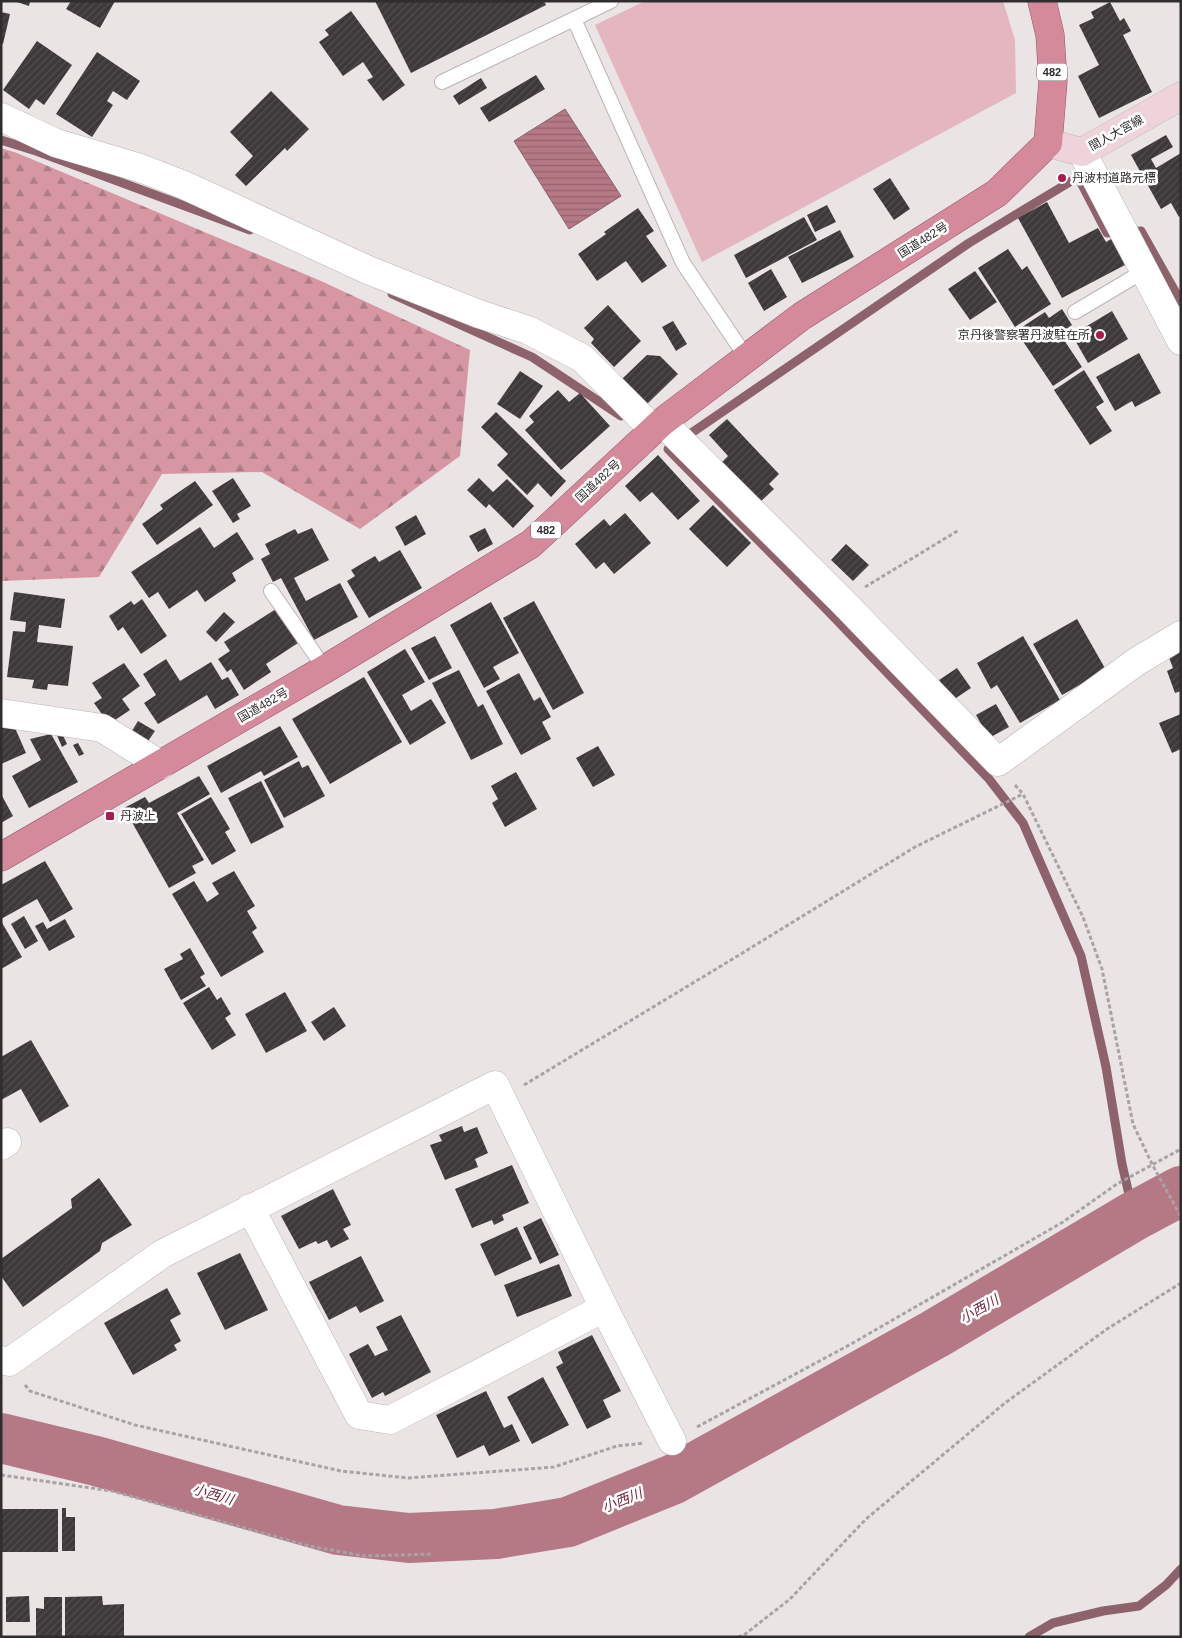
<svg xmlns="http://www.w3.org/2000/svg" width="1182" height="1638" viewBox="0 0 1182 1638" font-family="Helvetica,'Noto Sans JP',sans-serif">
<defs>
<pattern id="forest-firs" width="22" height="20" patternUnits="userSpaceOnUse" patternTransform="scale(1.25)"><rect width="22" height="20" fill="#d697a3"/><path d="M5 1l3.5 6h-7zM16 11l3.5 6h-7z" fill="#ae7c85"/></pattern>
<pattern id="water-rules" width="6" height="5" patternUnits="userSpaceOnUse" patternTransform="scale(1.25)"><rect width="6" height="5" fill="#b57885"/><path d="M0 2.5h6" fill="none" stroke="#94636d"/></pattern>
<pattern id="building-hatch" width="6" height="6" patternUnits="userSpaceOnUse" patternTransform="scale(1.25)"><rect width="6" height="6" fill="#3d3839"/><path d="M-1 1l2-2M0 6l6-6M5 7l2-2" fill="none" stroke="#514c4d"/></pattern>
</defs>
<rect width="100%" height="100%" fill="#eae4e5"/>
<path fill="#e4b6bf" d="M645,1h358l12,39 1,53 -314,169 -107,-237z"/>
<path fill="url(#forest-firs)" d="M1,148l16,5 304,128 149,69 -10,106 -100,73 -98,-57 -100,2 -63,103 -98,4z"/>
<path fill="url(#water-rules)" stroke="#8d626b" d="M565,109l56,87 -52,33 -55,-88z"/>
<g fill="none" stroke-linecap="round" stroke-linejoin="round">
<path stroke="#8d626b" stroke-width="9" d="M1,140l35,11 214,79
M392,294l140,63 89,59
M1134,1216l-12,-52 -16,-97 -25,-111 -58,-133 -34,-44 -163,-170 -158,-160 301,-206 109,-66 29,56 34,-2 40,71
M1029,1637l24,-14 50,-12 36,-5 27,-21 15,-16"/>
<path stroke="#b57885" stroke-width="50" d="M1,1438l95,23 242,69 71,8 87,-4 72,-12 106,-43 261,-145 199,-118 47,-25"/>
</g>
<path fill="url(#building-hatch)" d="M14,1h16l-1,5z
M71,1h44l-15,27 -34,-19z
M375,1h169l2,4 -135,68z
M1110,2l10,19 4,-3 7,13 -8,4 29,57 -53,26 -21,-42 21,-11 -20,-40 15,-7 -3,-6z
M351,11l54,74 -22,16 -16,-21 6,-3 -10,-15 -20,14 -24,-34 10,-7 -4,-5z
M1,12l9,2 -7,30 -2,-1z
M37,41l35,24 -28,40 -8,-6 -7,10 -26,-19z
M97,52l43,29 -13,19 -14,-9 -6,10 6,4 -21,32 -36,-23z
M536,75l9,14 -56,33 -9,-14z
M481,78l6,10 -28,17 -6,-9z
M271,91l38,38 -22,22 -2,-3 -39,38 -11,-11 18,-19 -23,-24z
M1166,135l7,12 -22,12 5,9 25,-15v63l-2,1 -8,-14 -10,6 -30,-54z
M890,178l20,31 -16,11 -21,-31z
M1047,202l22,41 29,-15 8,14 5,-3 14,26 -63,33 -44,-80z
M827,205l9,17 -21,10 -8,-17z
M638,208l16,23 -8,5 21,30 -25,17 -16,-22 -29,20 -19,-27 28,-20 -2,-2z
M804,217l13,23 -71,38 -12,-23z
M840,230l14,27 -52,26 -14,-26z
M1008,249l14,21 5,-4 24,38 -36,23 -37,-59z
M771,269l16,28 -23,14 -16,-28z
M975,271l22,31 -27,18 -22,-31z
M608,305l33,36 -27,26 -23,-24 3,-4 -10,-11z
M1062,309l10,16 -12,9 22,33 -29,19 -37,-55 29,-19 4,6z
M1112,311l16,28 -40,24 -16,-28z
M673,321l14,23 -11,7 -14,-24z
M1139,353l22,40 -26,14 -3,-6 -17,10 -19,-34z
M647,355l13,1 18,18 -32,31 -24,-26z
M1084,370l20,32 -8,5 16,24 -22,14 -36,-55z
M520,371l23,15 -23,33 -23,-15z
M558,390l11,12 11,-9 30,33 -49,44 -36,-40 9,-8 -5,-6z
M496,412l70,69 -15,16 -13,-14 -11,12 -30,-30 11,-11 -27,-27z
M727,419l52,55 -10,10 5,5 -14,13 -38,-40 6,-6 -19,-21z
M658,455l42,46 -22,19 -26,-28 -12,10 -15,-16z
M233,478l18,28 -14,8 3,5 -7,4 -21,-32z
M479,478l14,14 14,-13 27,27 -21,22 -24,-24 -3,4 -19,-18z
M195,481l18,24 -56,40 -15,-21 21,-15 -3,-4z
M713,505l38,38 -24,24 -38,-38z
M625,513l26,30 -37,31 -10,-12 -8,7 -21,-25 29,-25 6,7z
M416,515l10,19 -21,12 -10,-19z
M200,527l14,21 23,-16 17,27 -22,14 4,8 -31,21 -8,-12 -28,19 -11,-17 -9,6 -18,-26z
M312,528l17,32 -35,18 12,23 34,-18 18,34 -44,23 -33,-62 -8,4 -12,-23 9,-5 -5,-10 30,-15 3,5z
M485,528l8,16 -15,8 -9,-16z
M846,544l23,21 -16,16 -22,-21z
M400,550l22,38 -53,30 -22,-37 8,-5 -4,-6 24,-14 4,6z
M14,592l51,7 -4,29 -22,-3 -2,17 36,4 -5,40 -20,-2 -1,6 -15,-2 2,-8 -27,-3 6,-46 12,1 1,-10 -16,-2z
M142,599l25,37 -26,18 -18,-27 -5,4 -9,-15 22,-15 3,4z
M534,601l50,92 -31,17 -50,-92z
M491,602l28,51 -26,14 7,12 -16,9 -34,-63z
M276,609l22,34 -32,21 5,8 -27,18 -13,-21 -4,3 -9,-13 12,-8 -6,-9z
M224,612l11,10 -19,20 -10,-10z
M1077,619l29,51 -44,25 -29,-51z
M435,636l17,32 -23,12 -18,-32z
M1023,636l37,64 -40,23 -23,-38 -6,4 -14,-26z
M405,649l20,33 -23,13 9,16 20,-12 15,24 -36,22 -43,-73z
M1181,650v41l-6,2 -8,-22 6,-3 -5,-13z
M166,659l14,22 31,-19 11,18 6,-3 11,18 -24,14 -8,-14 -49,29 -14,-21 12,-8 -13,-21z
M124,663l16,23 -18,13 8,11 -21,14 -15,-21 8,-5 -10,-15z
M957,668l14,20 -18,12 -14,-20z
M459,670l19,37 5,-3 20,40 -32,16 -39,-77z
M519,673l15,28 6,-4 11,20 -9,5 9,17 -30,16 -35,-64z
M364,677l38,65 -72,42 -38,-65z
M996,704l13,23 -20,11 -13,-23z
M1181,714v35l-9,4 -13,-30z
M12,721l14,32 -25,11v-38z
M138,721l17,10 -9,13 -16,-10z
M280,726l18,31 -34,19 -3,-5 -40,22 -14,-27z
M61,731l6,13 -5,3 -6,-14z
M51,734l27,48 -49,26 -17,-32 29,-16 -11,-21z
M78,743l6,11 -5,2 -6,-11z
M598,746l17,29 -22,12 -17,-29z
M299,761l3,7 6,-3 17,31 -41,22 -20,-38z
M516,772l21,37 -32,18 -13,-24 6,-4 -7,-13z
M199,776l11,18 -33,19 27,47 -12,6 4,7 -27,15 -45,-80 21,-11 4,6z
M261,781l23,46 -33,17 -23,-46z
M1,794l12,22 -12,7z
M211,797l19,32 -5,3 11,19 -24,14 -31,-51z
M45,861l28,48 -23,13 -13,-23 -36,20v-34z
M234,871l21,35 -8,5 10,17 -5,4 12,20 -43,25 -49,-83 22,-13 13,21 12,-8 -7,-11z
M24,916l14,25 -13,8 -14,-25z
M65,919l10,18 -26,14 -14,-25 8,-4 4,7z
M1,921l21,36 -21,12z
M190,948l15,26 -5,3 6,9 -25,14 -17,-31 19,-10 -3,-5z
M209,987l8,13 4,-3 10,17 -6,4 11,17 -24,15 -29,-47z
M285,992l22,39 -41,22 -21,-39z
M334,1007l12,19 -22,15 -13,-19z
M31,1040l38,66 -29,17 -19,-34 -20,11v-43z
M462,1126l2,6 13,-5 11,26 -13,6 3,8 -33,13 -15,-35 12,-4 -3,-6z
M512,1165l17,38 -27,12 2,5 -10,5 -2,-5 -20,8 -17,-39z
M99,1178l33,47 -30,18 -2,8 -77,56 -22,-31v-17l71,-51 -1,-9z
M333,1189l18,36 -8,4 6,10 -18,9 -4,-8 -9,4 -2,-3 -17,8 -18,-33z
M541,1218l18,37 -19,9 -17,-37z
M517,1227l15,32 -37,17 -15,-32z
M240,1253l28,57 -43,20 -28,-57z
M361,1256l23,45 -24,12 -4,-7 -27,14 -20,-38z
M559,1264l13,32 -55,21 -13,-32z
M167,1288l14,26 -11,6 11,21 -7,4 3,5 -44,25 -29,-52z
M401,1315l30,57 -46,24 -2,-4 -11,6 -23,-44 19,-10 7,12 13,-6 -12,-23z
M592,1335l29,56 -18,9 8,17 -24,12 -31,-62 7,-4 -5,-11z
M543,1377l26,48 -37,19 -25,-47z
M486,1391l18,37 8,-4 8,17 -31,15 -5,-11 -27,13 -21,-43z
M62,1508h4v9h9v34h-13z
M1,1509h57v43h-57z
M29,1596l1,26h-24v-25z
M102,1596l1,9 21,-1v33h-59v-40z
M44,1597h18v40h-26v-29l8,1z"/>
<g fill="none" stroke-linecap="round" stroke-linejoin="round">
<g stroke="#bbb4b5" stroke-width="16">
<path id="service" d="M611,1l-37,18 109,244 63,94
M442,82l132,-63
M1075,312l69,-41
M271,591l54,78"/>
</g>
<g stroke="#bbb4b5" stroke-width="29">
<path id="minor" d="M1,117l55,26 84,25 44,17 184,85 111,44 49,16 54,28 71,71
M1082,152l99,189
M662,422l180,179 156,161 138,-100 45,-27
M1,713l101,15 59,37
M1,1146l6,-4
M604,1308l68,133
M1,1360l8,2 153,-108 333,-169 109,223 -214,112 -31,-5 -109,-207"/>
</g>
<g stroke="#bbb4b5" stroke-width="29">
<path id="secondary" d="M1048,143l34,9 99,-56"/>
</g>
<g stroke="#935765" stroke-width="29">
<path id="trunk" d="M1,857l324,-188 206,-125 131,-122 140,-106 195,-123 51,-50 5,-62 -3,-46 -8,-34"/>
</g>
<path stroke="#a8a3a4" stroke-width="3" stroke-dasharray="4 2.5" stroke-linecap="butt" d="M865,587l94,-57
M1015,785l8,9 60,123 19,52 31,155 19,40 29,53
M524,1085l207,-125 184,-113 108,-53
M25,1385l5,6 105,34 206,46 67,7 146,-11 63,-21 27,-3
M697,1427l154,-83 212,-122 54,-38 64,-35
M1,1475l111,16 197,55 55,10 69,-2
M738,1637l6,-2 46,-36 76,-80 139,-116 102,-74 74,-46"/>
<use href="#service" stroke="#fff" stroke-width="14"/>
<use href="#minor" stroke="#fff" stroke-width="28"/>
<use href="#secondary" stroke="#efd3da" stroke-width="28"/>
<use href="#trunk" stroke="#d48a9b" stroke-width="28"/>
</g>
<g fill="#ac1b50" stroke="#fff" stroke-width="2">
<circle cx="1062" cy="178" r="5"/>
<circle cx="1100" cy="335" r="5"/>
<rect x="105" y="811" width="10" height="10" rx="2.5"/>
</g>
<g text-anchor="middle" stroke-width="5" stroke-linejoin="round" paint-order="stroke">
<g fill="#fff" stroke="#6e6c6d" stroke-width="1">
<rect x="1037" y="63.5" width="30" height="17" rx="4"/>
<rect x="531" y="521.5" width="30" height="17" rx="4"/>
</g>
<g font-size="11" font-weight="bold" fill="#302d2e">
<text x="1052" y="76">482</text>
<text x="546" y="534">482</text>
</g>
<g font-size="12" fill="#302d2e" stroke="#fff">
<text transform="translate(1116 133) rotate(-29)" y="4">間人大宮線</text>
<text transform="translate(923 240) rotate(-32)" y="4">国道482号</text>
<text transform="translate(598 481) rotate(-43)" y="4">国道482号</text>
<text transform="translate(263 705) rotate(-30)" y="4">国道482号</text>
</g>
<g font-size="12" fill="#302d2e" stroke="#fff" text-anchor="start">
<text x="1072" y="182">丹波村道路元標</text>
<text x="1090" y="339" text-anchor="end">京丹後警察署丹波駐在所</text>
<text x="120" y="820">丹波上</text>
</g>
<g font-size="14" font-style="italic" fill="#74293e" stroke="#fff">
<text transform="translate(979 1309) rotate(-30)" y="5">小西川</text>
<text transform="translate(213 1494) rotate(16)" y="5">小西川</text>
<text transform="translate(622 1500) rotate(-22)" y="5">小西川</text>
</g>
</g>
<rect width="1182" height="1638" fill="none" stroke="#302d2e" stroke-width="5"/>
</svg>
